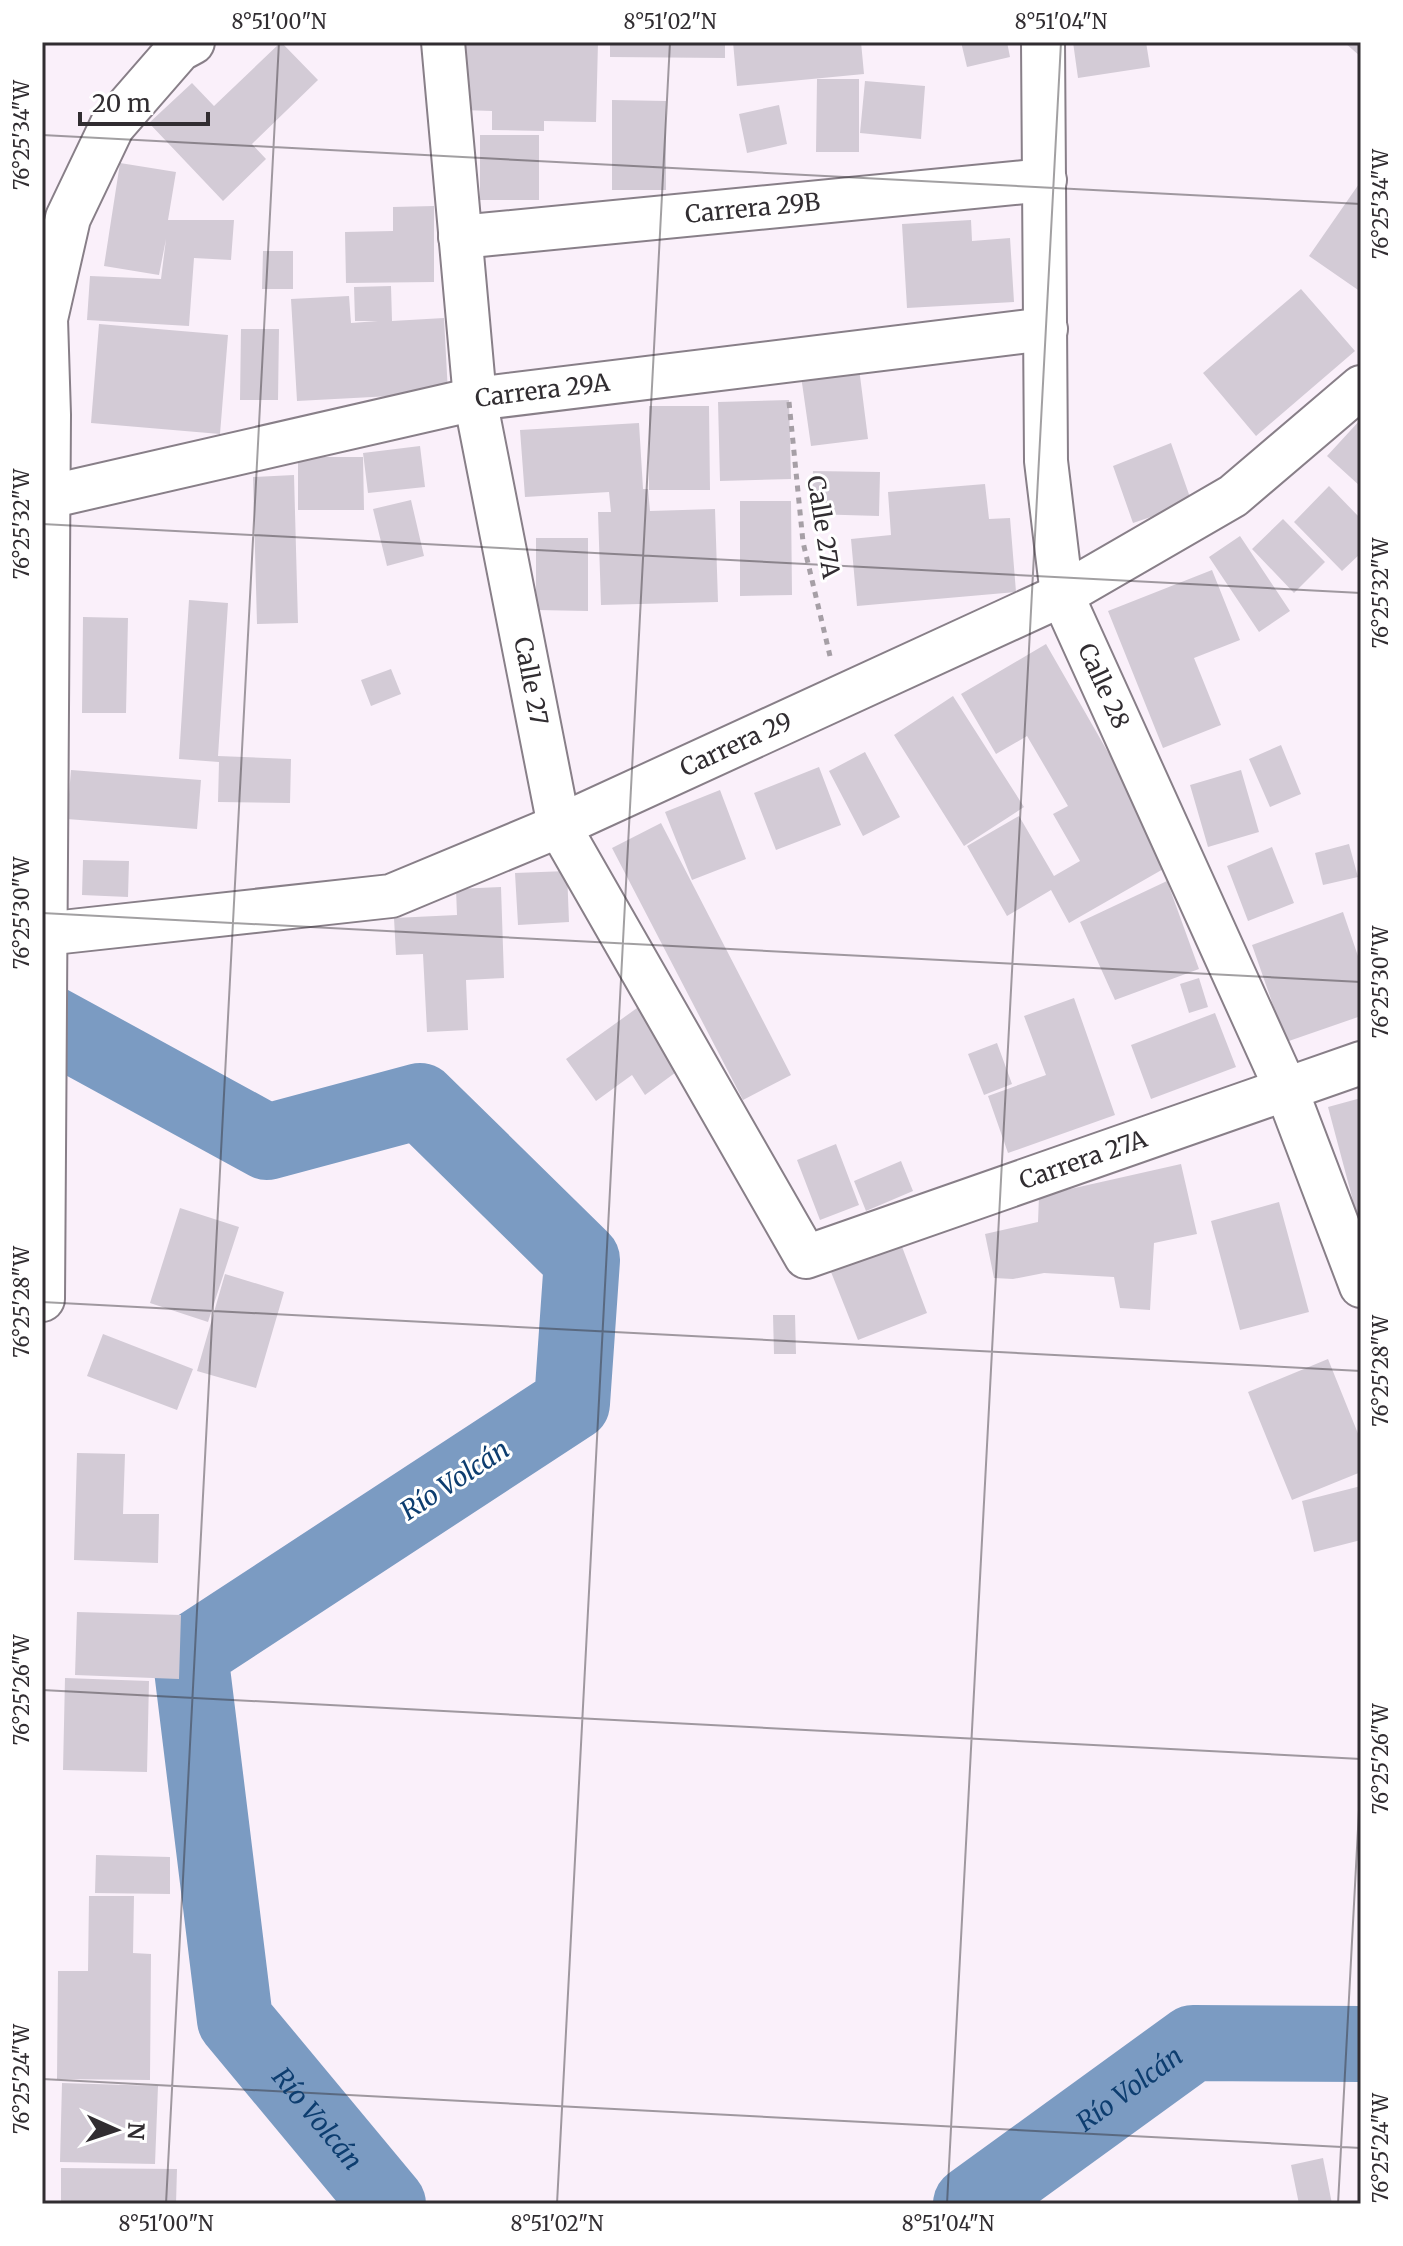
<svg xmlns="http://www.w3.org/2000/svg" width="1403" height="2246" viewBox="0 0 1403 2246" font-family="Merriweather,serif">
<rect width="100%" height="100%" fill="#faf0fa"/>
<g fill="none" stroke-linecap="round" stroke-linejoin="round">
<g stroke="#7b9bc2" stroke-width="76">
<path id="s1" d="M42,1019l225,123 153,-41 162,159 -10,143 -382,250 45,367 153,184"/>
<path id="s2" d="M971,2204l222,-161 168,1"/>
</g>
</g>
<path fill="#d3cbd6" d="M281,42l37,38 -66,64 14,15 -43,42 -74,-78 43,-40 22,23z
M464,42h134l-2,80 -52,-1v10l-52,-1v-19l-29,-1z
M610,42h115v16l-115,-1z
M733,42h128l3,32 -127,12z
M961,42h46l3,15 -43,10z
M1073,42h73l4,25 -72,11z
M1344,42h17v15z
M817,79h42v73h-43z
M865,81l60,5 -4,53 -61,-6z
M612,100l54,1v89h-54z
M779,105l8,39 -40,9 -8,-39z
M480,135h59v65h-59z
M120,163l56,9 -8,48h66l-3,40 -37,-2 -5,68 -102,-6 3,-44 71,3 5,-40 -7,36 -55,-9z
M1361,181v111l-52,-36z
M434,206v76l-88,1 -1,-51 48,-1v-24z
M971,220l1,21 38,-3 4,64 -107,6 -5,-84z
M263,251h30v38h-31z
M391,286l1,35 52,-3 4,75 -151,8 -6,-102 58,-3 2,27 27,-2h-23l-1,-34z
M1301,289l54,62 -99,85 -53,-63z
M99,324l129,11 -8,99 -129,-11z
M241,329h38l-1,71h-38z
M859,368l9,71 -57,7 -10,-70z
M789,400l2,79 -71,2 -2,-79z
M649,406h60l1,84h-61z
M1361,419v68l-34,-31z
M639,423l4,66h5l2,22 65,-2 3,93 -117,3 -3,-93h13l-2,-20 -84,5 -5,-67z
M1171,443l21,60 -59,20 -20,-57z
M420,446l5,41 -57,6 -5,-40z
M298,457h65l1,53h-66z
M813,471l67,1 -1,44 -68,-2z
M294,475l4,148 -41,1 -4,-147z
M985,484l4,35 21,-1 6,74 -159,14 -6,-67 40,-4 -3,-43z
M1329,486l32,33v34l-19,18 -48,-49z
M411,500l13,56 -37,10 -14,-57z
M740,501h51l1,94 -52,1z
M1283,519l42,43 -31,31 -42,-44z
M1240,536l50,75 -31,21 -50,-75z
M536,538h52v73l-52,-1z
M1212,570l28,70 -46,18 27,67 -58,23 -55,-137z
M189,600l39,3 -10,153 73,3 -1,44 -72,-1 1,-40 -40,-3z
M83,617l45,1 -2,95h-44z
M1046,644l126,220 -103,59 -18,-33 -44,26 -40,-70 52,-30 35,60 26,-15 -27,-47 15,-8 -41,-70 -31,18 -35,-60z
M391,669l10,25 -30,12 -10,-26z
M953,696l71,111 -60,39 -70,-111z
M1281,745l20,49 -31,13 -21,-48z
M865,752l35,65 -37,19 -34,-65z
M819,767l22,58 -65,25 -22,-57z
M71,770l130,10 -4,49 -130,-10z
M1241,770l18,62 -51,15 -18,-62z
M720,790l26,69 -54,21 -27,-68z
M661,823l130,252 -48,25 -131,-252z
M1349,844l9,33 -35,8 -8,-32z
M1272,847l22,56 -46,18 -21,-55z
M83,860l46,1 -1,36 -46,-2z
M567,871l2,51 -51,3 -3,-52z
M1167,881l32,88 -84,31 -35,-78z
M501,887l3,91 -38,2 2,50 -41,2 -4,-78 -27,1 -2,-37 63,-3 -1,-26z
M1343,912l18,53v51l-75,26 -34,-97z
M1199,978l9,29 -19,6 -9,-29z
M1074,998l41,117 -107,38 -20,-57 58,-21 -22,-59z
M644,1003l43,61 -42,31 -13,-20 -36,26 -30,-42z
M1215,1013l21,54 -85,32 -20,-54z
M997,1043l15,41 -28,11 -16,-41z
M1361,1098v129h-1l-32,-120z
M836,1144l23,61 -39,15 -23,-60z
M901,1161l12,30 -47,20 -12,-30z
M1181,1164l16,70 -43,9 -4,67 -30,-2 -6,-31 -70,-4 -31,6 -19,-1 -9,-44 53,-12 1,-26z
M1279,1202l30,110 -69,18 -29,-109z
M180,1208l59,19 -31,95 -58,-19z
M901,1244l26,69 -69,27 -27,-68z
M225,1274l59,18 -28,96 -59,-17z
M773,1315h22l1,39h-22z
M103,1334l90,35 -16,41 -90,-34z
M1328,1359l33,82v31l-69,28 -44,-108z
M77,1453l48,1 -2,60h36l-1,49 -84,-3z
M1361,1486v54l-47,12 -12,-51z
M77,1612l104,3 -2,64 -104,-4z
M65,1678l84,3 -2,91 -84,-2z
M96,1855l74,2v37l-75,-1z
M89,1896h45l-1,57 18,1 -1,126 -93,-1 1,-108h30z
M62,2083l96,3 -3,78 -95,-2z
M1323,2158l9,46h-33l-8,-39z
M61,2168l116,1 -1,35h-115z"/>
<g fill="none" stroke-linecap="round" stroke-linejoin="round">
<g stroke="#887f88" stroke-width="46">
<g id="minor">
<path id="s3" d="M443,42l32,357 84,427 247,431 555,-194"/>
<path id="s4" d="M1043,42l3,419 16,134 224,494 75,197"/>
<path id="s5" d="M460,237l585,-57"/>
<path id="s6" d="M48,497l427,-98 571,-70"/>
<path id="s7" d="M44,934l347,-38 168,-70 503,-231 171,-99 128,-109"/>
</g>
</g>
<g stroke="#887f88" stroke-width="48">
<path id="major" d="M42,1299l6,-884 -3,-96 23,-101 44,-92 67,-77 13,-7"/>
</g>
<path stroke="#a69fa6" stroke-width="5" stroke-dasharray="6 6" stroke-linecap="butt" d="M789,402l14,140 27,114"/>
<use href="#minor" stroke="#fff" stroke-width="42"/>
<use href="#major" stroke="#fff" stroke-width="44"/>
</g>
<path fill="none" stroke="#312d31" stroke-width="2" stroke-opacity="0.45" d="M42,135l1319,69M42,524l1319,69M42,913l1319,69M42,1302l1319,69M42,1690l1319,69M42,2079l1319,69M166,2204l113,-2162M557,2204l113,-2162M947,2204l114,-2162M1338,2204l23,-431"/>
<g text-anchor="middle" stroke-width="6" stroke-linejoin="round" paint-order="stroke">
<g font-size="24" fill="#312d31" stroke="#fff">
<text dy="8" stroke="none"><textPath href="#s5" startOffset="294">Carrera 29B</textPath></text>
<text dy="8" stroke="none"><textPath href="#s6" startOffset="506">Carrera 29A</textPath></text>
<text transform="translate(823 527) rotate(81)" y="8">Calle 27A</text>
<text dy="8" stroke="none"><textPath href="#s3" startOffset="646">Calle 27</textPath></text>
<text dy="8" stroke="none"><textPath href="#s4" startOffset="654">Calle 28</textPath></text>
<text dy="8" stroke="none"><textPath href="#s7" startOffset="726">Carrera 29</textPath></text>
<text dy="8" stroke="none"><textPath href="#s3" startOffset="1584">Carrera 27A</textPath></text>
</g>
<g font-size="26" font-style="italic" fill="#0d3d6f" stroke="#fff">
<text transform="translate(455 1480) rotate(-33)" y="9">Río Volcán</text>
<text dy="9" stroke="none"><textPath href="#s2" startOffset="196">Río Volcán</textPath></text>
<text dy="9" stroke="none"><textPath href="#s1" startOffset="1740">Río Volcán</textPath></text>
</g>
</g>
<rect width="1403" height="2246" fill="none" stroke="#ffffff" stroke-width="88"/>
<g transform="translate(116 2130) rotate(93)" stroke="#ffffff" stroke-width="6" paint-order="stroke">
<path d="M0-6L14 30L0 20L-14 30Z" fill="#312d31"/>
<text y="-12" font-size="22" font-weight="bold" text-anchor="middle" fill="#312d31">N</text>
</g>
<path d="M80 112v12h128v-12" fill="none" stroke="#312d31" stroke-width="4"/>
<text x="92" y="112" font-size="24" fill="#312d31" stroke="#ffffff" stroke-width="6" paint-order="stroke">20 m</text>
<rect x="44" y="44" width="1315" height="2158" fill="none" stroke="#312d31" stroke-width="3"/>
<g font-size="20" text-anchor="middle" fill="#312d31">
<text x="279" y="29">8°51'00"N</text>
<text x="670" y="29">8°51'02"N</text>
<text x="1061" y="29">8°51'04"N</text>
<text transform="translate(22 135) rotate(-90)" y="7">76°25'34"W</text>
<text transform="translate(1381 204) rotate(-90)" y="7">76°25'34"W</text>
<text transform="translate(22 524) rotate(-90)" y="7">76°25'32"W</text>
<text transform="translate(1381 593) rotate(-90)" y="7">76°25'32"W</text>
<text transform="translate(22 913) rotate(-90)" y="7">76°25'30"W</text>
<text transform="translate(1381 982) rotate(-90)" y="7">76°25'30"W</text>
<text transform="translate(22 1302) rotate(-90)" y="7">76°25'28"W</text>
<text transform="translate(1381 1371) rotate(-90)" y="7">76°25'28"W</text>
<text transform="translate(22 1690) rotate(-90)" y="7">76°25'26"W</text>
<text transform="translate(1381 1759) rotate(-90)" y="7">76°25'26"W</text>
<text transform="translate(22 2079) rotate(-90)" y="7">76°25'24"W</text>
<text transform="translate(1381 2148) rotate(-90)" y="7">76°25'24"W</text>
<text x="166" y="2231">8°51'00"N</text>
<text x="557" y="2231">8°51'02"N</text>
<text x="948" y="2231">8°51'04"N</text>
</g>
</svg>
